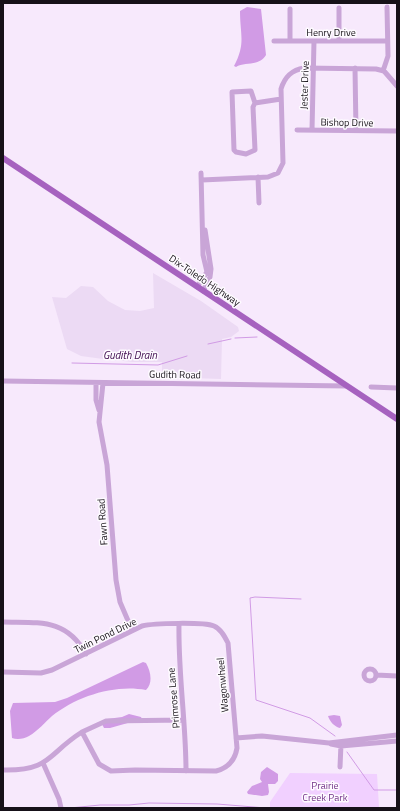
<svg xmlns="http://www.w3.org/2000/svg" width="400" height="811" viewBox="0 0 400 811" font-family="'Titillium Web',sans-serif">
<rect width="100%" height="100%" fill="#f7e9fc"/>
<path fill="#ecdaf4" d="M153,273l48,28 37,26 1,4 -8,6 -9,2 -1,40 -59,-2v-15h-29l-30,-3 -22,-3 -14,-7 -15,-52 14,1 15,-12 12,1 15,14 17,9 15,1 14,-3z"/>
<path fill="#f1d0ff" d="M290,773l87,1 2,33 18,1h-127v-6z"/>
<path fill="#d19be5" d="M247,7l14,2 5,46c-7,12 -21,6 -30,12l-2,-1c12,-23 6,-31 6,-55z
M143,662l3,1c5,9 7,20 0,27 -31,-6 -69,6 -94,26 -7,6 -14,15 -23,20 -5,3 -12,4 -17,2l-2,-27 3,-8 42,-1 12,-4z
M129,714l12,3 1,2 -32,9h-6l-2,-4 5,-5 15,-2z
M334,715l6,1 2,9 -2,3c-5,-1 -10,-6 -12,-12z
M267,767l11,7v7l-3,3h-7l1,8 -1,3 -6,1 -14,-2 -1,-2 5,-6 10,-4 -2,-3 1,-7z"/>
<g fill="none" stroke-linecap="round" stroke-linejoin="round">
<path stroke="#d19be5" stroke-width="1" d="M235,338l22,-1
M208,344l23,-5
M72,363l86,2 29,-9
M301,599l-46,-2 -5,1 6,102 54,18 25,18
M347,752l27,38h23
M70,808l30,-3h29l20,-2 68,1 49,4"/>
<path stroke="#c9a5d7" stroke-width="5" d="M290,9v32
M274,41h113
M339,41v-33
M355,68l1,63
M383,71l5,-15 -1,-49
M255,103l-4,-12 -19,1 2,58 2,2 10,2 9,-4 -2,-43 2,-4 26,-4
M297,130l100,1
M312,130l2,-89
M258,177l1,26
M202,180l66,-3 10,-4 5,-10 -2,-74c4,-13 11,-19 23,-21l72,1 8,2 13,15
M197,287l10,-15 -4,-17 -2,-82
M203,291l7,-14 1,-8 -6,-39
M3,381l344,5
M96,383v17l3,10
M103,383l-4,39 8,43 9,115 4,22 12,28
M371,387l26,1
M3,622c36,1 63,-4 83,32
M179,624c-1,49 7,98 7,147
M364 675a6 6 0 1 1 12 0a6 6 0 1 1-12 0Z
M3,672l38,1 11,-3 90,-44c12,-3 62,-4 72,0 7,3 11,11 14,17l9,105c-2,12 -9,20 -21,23l-81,-1 -24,1 -12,-7 -17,-32c-35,22 -31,39 -79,38
M376,675l21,1
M82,732l24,-11 78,-1
M236,738l26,-2 67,7 68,-8
M331,744l10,2 56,-5
M43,763l16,36 2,9
M340,767l1,-23"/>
<path stroke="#a662bf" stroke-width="6" d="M3,158l394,261"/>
</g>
<g text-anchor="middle" stroke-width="3" stroke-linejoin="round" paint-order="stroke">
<g font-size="10" fill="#161118" stroke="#fefbff">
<text x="331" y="36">Henry Drive</text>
<text transform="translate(304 85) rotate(-88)" y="4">Jester Drive</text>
<text transform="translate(347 122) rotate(1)" y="4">Bishop Drive</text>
<text transform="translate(205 280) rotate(34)" y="4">Dix-Toledo Highway</text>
<text transform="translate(175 374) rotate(1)" y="4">Gudith Road</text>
<text transform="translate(102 522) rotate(-94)" y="4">Fawn Road</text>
<text transform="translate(105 635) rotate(-26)" y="4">Twin Pond Drive</text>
<text transform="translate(222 685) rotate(-95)" y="4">Wagonwheel</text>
<text transform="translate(173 698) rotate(-95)" y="4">Primrose Lane</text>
</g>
<g font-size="10" fill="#702f86" stroke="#fefbff">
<text x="325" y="789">Prairie<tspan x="325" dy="12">Creek Park</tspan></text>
</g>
<g font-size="11" font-style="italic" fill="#400d50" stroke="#fefbff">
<text x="130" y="359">Gudith Drain</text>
</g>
</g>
<rect width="400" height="811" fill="none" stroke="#161118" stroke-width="8"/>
</svg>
